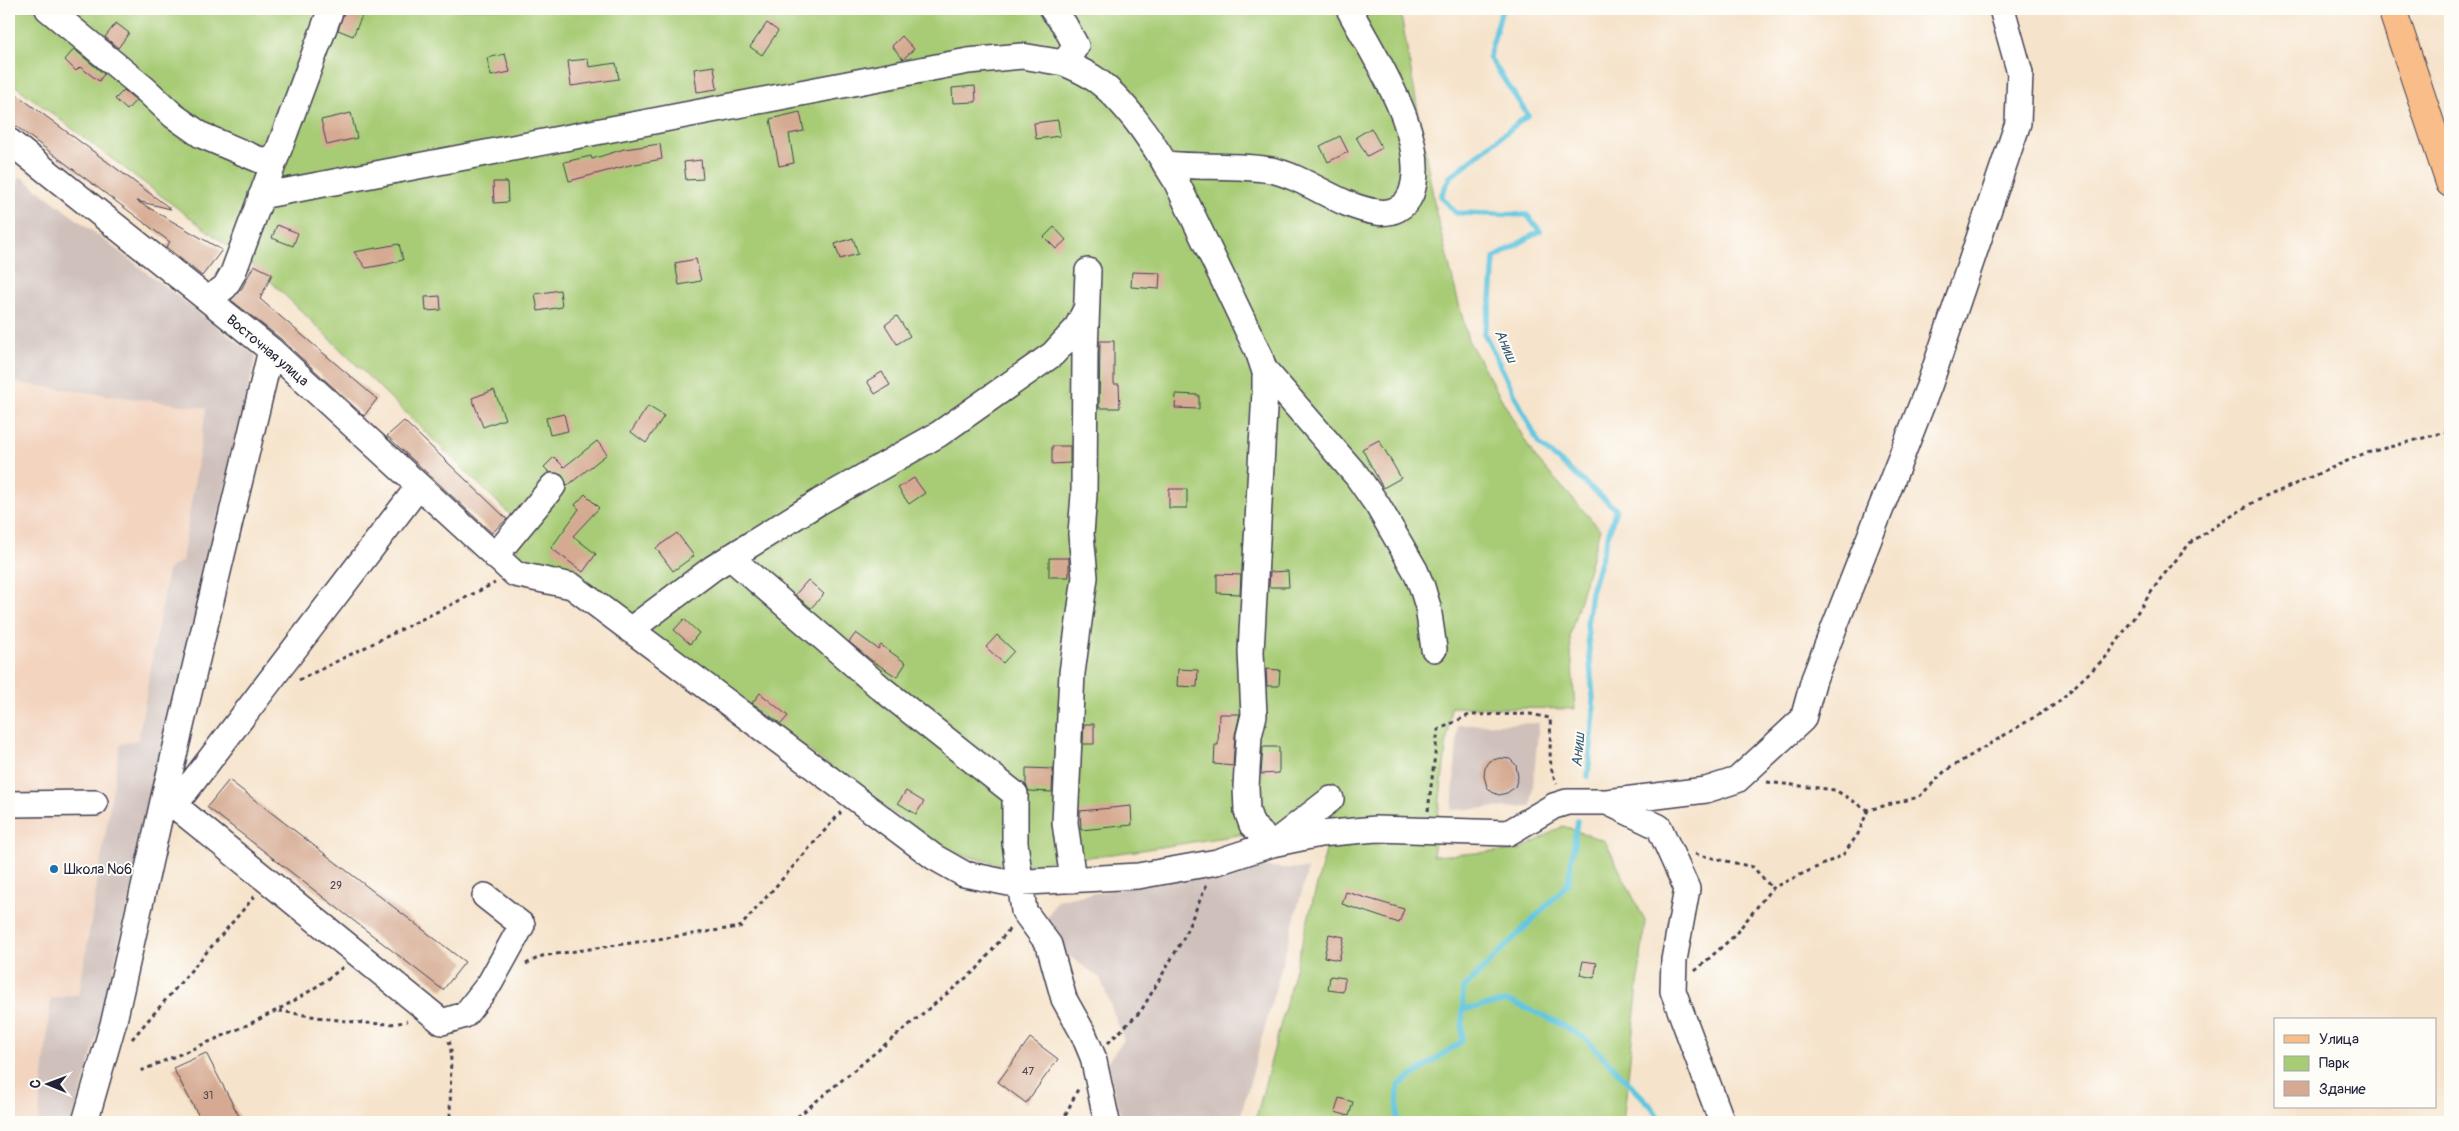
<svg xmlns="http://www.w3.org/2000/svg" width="2459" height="1131" viewBox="0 0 2459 1131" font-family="Pangolin,sans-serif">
<rect width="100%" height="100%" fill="#fdfcf7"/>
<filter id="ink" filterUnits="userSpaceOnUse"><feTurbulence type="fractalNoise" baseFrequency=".02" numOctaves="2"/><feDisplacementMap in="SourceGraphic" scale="10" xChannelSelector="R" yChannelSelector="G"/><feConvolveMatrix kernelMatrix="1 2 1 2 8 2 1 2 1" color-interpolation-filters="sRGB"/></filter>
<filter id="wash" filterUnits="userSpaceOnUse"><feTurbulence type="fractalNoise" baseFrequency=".0096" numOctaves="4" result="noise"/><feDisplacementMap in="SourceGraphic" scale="20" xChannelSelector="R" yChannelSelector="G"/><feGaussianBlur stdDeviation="1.12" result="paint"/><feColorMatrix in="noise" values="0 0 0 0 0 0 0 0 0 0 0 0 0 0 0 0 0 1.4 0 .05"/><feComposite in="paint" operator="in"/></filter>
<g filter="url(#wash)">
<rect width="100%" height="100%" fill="#f6e3cb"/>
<path fill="#f3d4bf" d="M9,382l197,25 -24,154 -15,9 -29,170 -18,4 -41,250 -41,128h-29z"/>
<path fill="#cfc0bb" d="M20,176l236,180 -153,658 -30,108h-35l13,-123 28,-5 41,-250 18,-4 30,-171 14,-8 24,-153 -197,-26v-171z
M1539,723l-8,83 -79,4 6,-85z
M1250,866l58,3 -69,253h-117l-15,-60 17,-22 -24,-62 -50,-36 -5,-21 12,-21z"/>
<path fill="#a8cc76" stroke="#657758" d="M9,9h1391l36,204 32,127 66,116 66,73 -30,106 5,74 -124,-2 -18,149 87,-6 43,-24 42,15 40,80 -22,201h-368l79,-302 -199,31 -125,16 -67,-17 -359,-267 -73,-27 18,-23 -271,-264 -249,-188z"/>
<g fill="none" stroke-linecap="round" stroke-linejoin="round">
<path stroke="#62c6df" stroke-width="5.5" d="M1502,9l-13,48 39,58 -78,62 -9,19 15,17 71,2 13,16 -46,27 -3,42 -7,33 55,111 77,65 -25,83 -4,32 7,88 -6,64
M1462,1010l47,-9 42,18 34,19 67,69 9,15
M1397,1122l1,-36 64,-45 1,-52 105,-105 9,-63"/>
</g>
<g id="blocks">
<path fill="#d6aa92" d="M345,9h20l-12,27 -15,-6z
M116,23l13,10 -11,15 -13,-11z
M767,23l11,8 -16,24 -12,-8z
M902,36l12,13 -11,10 -11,-13z
M74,49l30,25 -5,7 -19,-14 -4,4 -11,-11z
M505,54l5,18 -19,4 -4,-18z
M588,59l1,8 27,-4 3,16 -48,7 -3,-25z
M714,66l3,23 -20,3 -3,-23z
M975,86l1,16 -23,1 -1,-15z
M9,89l162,120 -34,-8 85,49 -20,26 -36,-29 4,-5 -161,-121z
M124,90l12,10 -9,10 -12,-11z
M800,112l4,19 -15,3 5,29 -15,3 -9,-47z
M351,113l6,25 -30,7 -6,-25z
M1058,120l2,16 -24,3 -2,-16z
M1371,128l11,20 -15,8 -11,-19z
M1340,136l8,16 -20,10 -8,-16z
M660,144l2,15 -32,6 -61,16 -5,-19 27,-6 1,3 32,-10z
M701,160l2,19 -17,1 -2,-18z
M493,182h14l1,20 -14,1z
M277,225l21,8 -5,13 -21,-8z
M1054,227l12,13 -10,9 -12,-12z
M853,238l5,16 -18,5 -5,-15z
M399,244l4,16 -15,4 -22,4 -12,-16z
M696,259l5,22 -22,4 -4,-22z
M254,265l18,9 -12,25 117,100 -13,17 -83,-77 -50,-39 11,-12z
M1132,272l28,1 -1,16 -28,-2z
M560,290l2,17 -24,4 -3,-17z
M440,296l1,14 -15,1 -1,-14z
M897,316l13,20 -13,8 -12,-19z
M1100,341h14v43h5l1,24h-21z
M882,372l8,13 -15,9 -8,-13z
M494,390l11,29 -22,8 -11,-29z
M1176,394l23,1v14l-24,-1z
M648,406l16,10 -18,27 -15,-11z
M564,414l4,17 -18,4 -4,-17z
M404,421l103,98 -15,14 -105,-97z
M1379,440l22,38 -18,10 -21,-39z
M597,441l10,13 -40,32 -5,-11 -13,-3 -5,-5 10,-10 10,10z
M1052,446h18v17l-18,1z
M914,478l11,15 -16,11 -11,-16z
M1169,489h18v19h-18z
M585,494l14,14 -26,28 23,18 -13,18 -32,-24 28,-39 -4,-4z
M677,533l17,23 -21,15 -17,-23z
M1049,558h20v19h-20z
M1288,571l1,16h-20l1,-15z
M1217,574l24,1 -1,19 -23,-1z
M808,580l16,14 -13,14 -16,-13z
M684,619l15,14 -9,11 -16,-14z
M856,633l22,16 3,-4 25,18 -9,14 -26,-17 -22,-18z
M997,635l17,16 -11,12 -17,-16z
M1178,669l20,1 -1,17 -20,-1z
M1266,669l14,1 -1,16h-12z
M760,693l28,23 -7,8 -29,-21z
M1219,714h21l-5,21 -2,31 -19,-2 1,-19h3z
M1084,724h10v20h-11z
M1263,747h16v26l-18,1z
M1500,758l10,1 6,6 2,12 -3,10 -8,6 -8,2 -7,-3 -5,-5 -3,-11 1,-8 5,-7z
M1026,768l27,1 -1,23 -23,-1 -3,-6z
M229,780l236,182 -22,28 -236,-183z
M906,791l18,11 -8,12 -18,-11z
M1131,806l1,19 -51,5 -1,-19z
M1346,892l58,17 -5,14 -57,-19z
M1329,934l15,3 -5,23 -15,-3z
M1583,961l14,2 -3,15 -14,-3z
M1330,976l15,2 -2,14 -15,-2z
M1030,1038l28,21 -32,44 -28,-21z
M206,1053l36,69h-40l-29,-54z
M1339,1098l14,4 -4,14 -14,-4z"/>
</g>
</g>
<g filter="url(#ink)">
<use href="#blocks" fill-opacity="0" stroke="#423f51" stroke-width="1"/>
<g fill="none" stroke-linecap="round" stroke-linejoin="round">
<g stroke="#423f51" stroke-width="28">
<path id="minor" d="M48,9l97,80 29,27 27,19 59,25 15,-1
M1064,63c9,4 19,8 28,14 34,22 63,70 84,104l83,173 6,18v19l-14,261 3,63 -5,21 -3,51 1,24 5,14 20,19
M9,141l262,209 244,224 57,12 362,271 30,17 45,9 129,-7 79,-14 55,-18 48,-10 56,-5 132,4 46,-27 13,-4h40l52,25 28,62 -13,71 -1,31 49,131
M1165,164c35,4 72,0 106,6 37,8 68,37 106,42 15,2 28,-4 34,-18 20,-54 -37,-137 -62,-185
M261,196l707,-135 54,-5 42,7 12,-17 -12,-22 -12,-15
M208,299l17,-12 8,-14 98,-264
M1264,369l93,107 21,30 37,64 7,17 6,20 6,42
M495,556l58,-70
M730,557l151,131 134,106v49l9,68 25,34 15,54 19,34 10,24 14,65
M630,630l83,-62 106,-66 120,-68 114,-80 23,-25 10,-20
M164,797l278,225 23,-7 25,-32 32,-58 -37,-29
M1607,802l99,-12 31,-10 66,-61 11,-40 115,-293 89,-263 2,-50 -18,-64
M9,804l86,-1
M175,805l244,-319
M1278,840l53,-41
M1073,880l-8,-57 7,-150 13,-96 -4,-43 3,-40 1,-141 3,-82
M85,1122l29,-101 50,-224 107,-447"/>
</g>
<g stroke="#423f51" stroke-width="30">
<path id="major" d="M2392,9l58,174"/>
</g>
<path stroke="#423f51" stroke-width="3" stroke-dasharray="4 4" stroke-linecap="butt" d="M299,680l196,-97
M1767,782l68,8 33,20 51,-13 26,-26 111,-67 52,-49 53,-77 30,-36 61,-39 111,-49 87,-23
M1428,811l10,-81 31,-15 61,-1 20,4c2,22 -4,47 7,66
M1695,854l58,13 19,21
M526,964l16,-8 198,-29 101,-115
M1695,971l39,-35 38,-48 71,-33 15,-21 10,-24
M279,1011c29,4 103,19 128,10
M132,1039l123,-143
M449,1041l2,6 -1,75
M1108,1043l33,-32 42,-72 24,-55
M141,1071c69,-31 142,-55 202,-104
M160,1122l5,-3
M791,1122l186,-153 34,-42
M1062,1122l16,-33"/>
<use href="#minor" stroke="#fff" stroke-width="25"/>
<use href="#major" stroke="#f8bd88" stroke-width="28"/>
</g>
</g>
<circle fill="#1f6fb2" stroke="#fdfcf7" stroke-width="2" cx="54" cy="869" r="5"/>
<g text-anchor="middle" stroke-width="4" stroke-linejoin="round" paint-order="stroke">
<g font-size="11" fill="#4f4451">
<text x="336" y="889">29</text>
<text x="1028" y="1075">47</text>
<text x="208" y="1099">31</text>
</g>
<g font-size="14" fill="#22223b" stroke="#fdfcf7">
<text transform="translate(268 350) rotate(40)" y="5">Восточная улица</text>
</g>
<g font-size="14" fill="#22223b" stroke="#fdfcf7" text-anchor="start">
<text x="64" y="874">Школа №6</text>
</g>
<g font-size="15" font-style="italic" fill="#385b74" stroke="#fdfcf7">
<text transform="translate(1506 346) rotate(66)" y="5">Аниш</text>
<text transform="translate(1578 750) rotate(-85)" y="5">Аниш</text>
</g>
</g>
<rect width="2459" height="1131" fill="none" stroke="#fdfcf7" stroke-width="30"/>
<rect x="2274" y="1018" width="162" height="90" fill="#fdfcf7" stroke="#a5a5ac"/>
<rect x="2284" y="1035" width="25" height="8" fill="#f8bd88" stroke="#a5a5ac"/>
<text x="2319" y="1044" font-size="15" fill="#22223b">Улица</text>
<rect x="2284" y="1056" width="25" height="15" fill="#a8cc76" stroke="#a5a5ac"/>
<text x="2319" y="1068" font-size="15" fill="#22223b">Парк</text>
<rect x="2284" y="1081" width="25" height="15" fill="#d6aa92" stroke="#a5a5ac"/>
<text x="2319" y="1094" font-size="15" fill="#22223b">Здание</text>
<g transform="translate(48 1084) rotate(271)" stroke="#fdfcf7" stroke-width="4" paint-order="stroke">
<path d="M0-4L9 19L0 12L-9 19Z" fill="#22223b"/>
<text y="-8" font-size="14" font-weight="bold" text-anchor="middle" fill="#22223b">С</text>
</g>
</svg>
